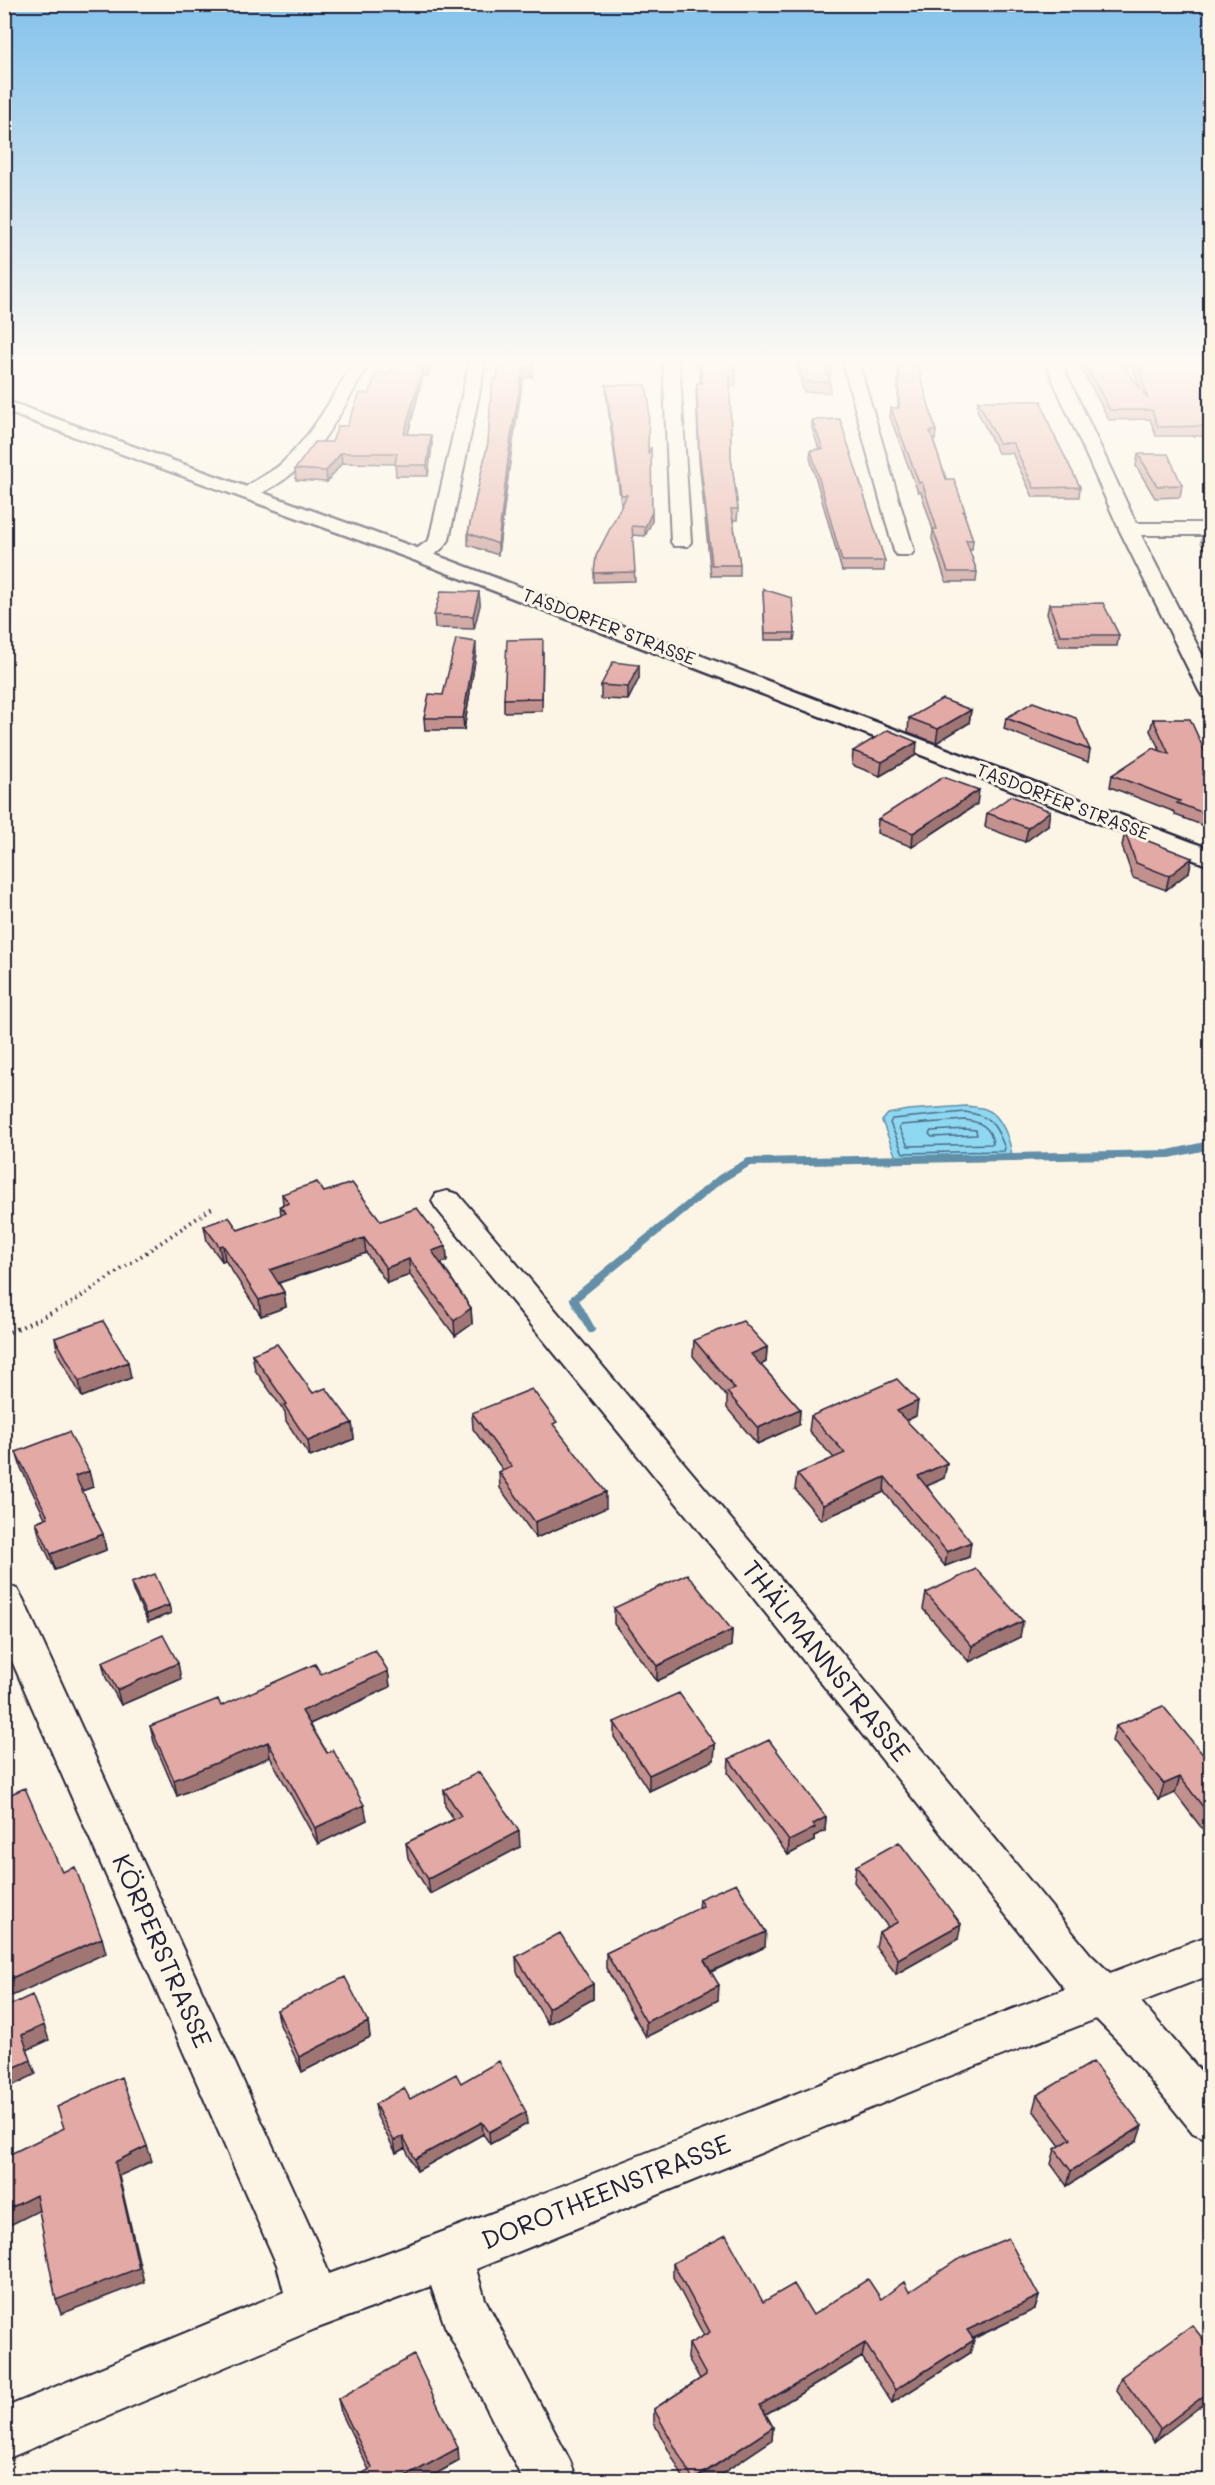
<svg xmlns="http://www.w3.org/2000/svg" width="1215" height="2485" viewBox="0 0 1215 2485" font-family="Mali,sans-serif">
<rect width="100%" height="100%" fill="#fcf5e5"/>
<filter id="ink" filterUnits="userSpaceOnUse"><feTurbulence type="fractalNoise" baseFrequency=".0167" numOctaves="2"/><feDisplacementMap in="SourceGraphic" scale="12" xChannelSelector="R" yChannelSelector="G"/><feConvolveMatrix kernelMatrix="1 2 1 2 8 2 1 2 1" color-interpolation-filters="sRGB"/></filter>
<g filter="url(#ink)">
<path fill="#8fd8f1" stroke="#638fa8" stroke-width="1.5" d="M966,1106c6,1 13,1 19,3 17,5 26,33 27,49l-115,2 -15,-39 6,-7 20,-4z"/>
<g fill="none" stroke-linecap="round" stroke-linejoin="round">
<path stroke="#4e6b84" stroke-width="1.5" d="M965,1112c27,4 30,12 40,36l-1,3 -101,2 -13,-30 2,-4z
M965,1120c16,2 26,7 28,24l-85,2 -9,-18 2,-3z
M965,1129l11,1 1,5 -45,2 -3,-3 2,-3z"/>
<path stroke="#638fa8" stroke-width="8" d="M591,1329l-17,-30 146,-120 29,-17 420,-8 41,-9"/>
<g stroke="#22223b" stroke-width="4">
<path id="minor" d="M355,360h16c-27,46 -53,104 -102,129 -9,5 -15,9 -26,7l-2,-4c6,-9 31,-19 41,-29 31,-29 51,-67 73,-103z
M470,360h16l-37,180c-8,12 -23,23 -38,19l-3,-4 21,-15z
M663,360h16l12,182 -3,4h-14l-3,-4z
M842,360h16l56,191 -3,4h-14l-3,-4z
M1044,360h16l76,163h74v12h-69l69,135v27l-8,-1 -3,-5 -80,-162z
M447,1191l11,3 304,362 329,399 19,18 100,-38v40l-69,27 69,80v58l-17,-7 -72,-89 -25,-25 -154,60 -466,190 9,30 85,162 7,19h-54l-78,-154 -14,-40 -116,43 -311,131v-52l280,-116 -7,-27 -273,-622v-59l13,5 6,10 295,646 11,29c248,-90 490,-192 736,-285l-329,-413 -300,-368 -4,-7 4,-7z"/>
</g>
<g stroke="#22223b" stroke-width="5">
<path id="major" d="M4,400l421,151 785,298v17l-799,-307 -407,-148z"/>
</g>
<path stroke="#22223b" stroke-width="4" stroke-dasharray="1.5 4.5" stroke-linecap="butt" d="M17,1329l53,-25 145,-98"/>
<path stroke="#22223b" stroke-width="4.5" stroke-dasharray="1.5 5" stroke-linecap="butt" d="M4,1335l16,-8"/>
<use href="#minor" fill="#fcf5e5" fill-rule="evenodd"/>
<use href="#major" fill="#fcf5e5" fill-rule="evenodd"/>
</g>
<path fill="#c3918d" stroke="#22223b" stroke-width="1.5" d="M393,360h58l-1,3h-18l-4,13h-5l-15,58 23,1 1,10 -4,31h-32l-1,-12 -53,-1 -15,19 -31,-2 -1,-11 37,-27 15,-16 22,-32 22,-21z
M501,360h33l-2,17 -9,1 -12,76 -13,101 -30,-10v-12l20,-90 9,-64z
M699,360h35l2,16v10h-6l1,72 7,51 -1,11h-4l7,45v11h-29l-12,-116 -3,-67 1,-10h3z
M794,360h34l3,7 -1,10h-1l1,5v10h-26z
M898,360h18l20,71 -1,9h-2l13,39 19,32v6l8,23 -1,10h-3l8,22 -1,10h-30l-14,-43 1,-9 -12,-38h-3l-28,-75 1,-9h7z
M1077,360h42l21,28 -9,-28h79v77v-1h-54l-6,-17 -41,1z
M606,385l42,69 4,67 -7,15 -13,-1 3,46 -41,1v-9l28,-69h-1l-15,-111z
M978,401l73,28 29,58 -1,10h-46l-21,-44h-14l-21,-43z
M812,420l73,141 -1,10h-42l-32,-113 1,-8 8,-1 -7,-21z
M1138,454l44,31 -2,12 -25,1 -19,-32z
M1203,533h7v28l-9,-19z
M763,589l32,44 -1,7h-29z
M479,592l1,13 -6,24 -39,-1 -1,-13z
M1049,604l70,31 -2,11h-58l-12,-32z
M543,652l-1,59 -38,1v-13z
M476,654l-12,76h-39l-1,-12z
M639,665v13l-11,22 -27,-1v-14z
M971,710l-2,13 -33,20 -28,-11 1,-14z
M1006,718l84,32 -2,12 -84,-33z
M1153,719l57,44v61l-3,3 -32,-12v-3l-65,-25 2,-12 48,-25 -10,-19z
M853,751l63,4 -36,21 -28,-11z
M977,804l-65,43 -35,-14 1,-14z
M987,813l61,12 -23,17 -40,-15z
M1125,832l64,40 -23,18 -33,-12 -11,-32z
M324,1192l57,29 65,25 1,15 -6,2 30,45 1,16 -17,12 -45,-61 -23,8 -21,-30 -87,30 5,9 2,15 -25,9 -36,-56 -3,1 -15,-20 -3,-15 34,4 43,-15 -1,-9 3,-2 -1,-10z
M55,1338l76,40 -49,19 -24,-43z
M694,1340l73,7 -1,15 -5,3 39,44 -1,16 -42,19 -30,-36v-11l-34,-41z
M252,1354l61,39 39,30 2,16 -44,18 -24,-36 -1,-9 -30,-42z
M472,1413l85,16 49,79 -70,30 -36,-50 -1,-16 4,-2 -30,-41z
M811,1416h105l-10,5 41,42 -3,15 -17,8 42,71 -24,9 -61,-74 -63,28 -26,-31 2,-15 37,-16 -25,-27z
M16,1452l77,35 -11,4 21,43 3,16 -51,20 -15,-32 -4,-16 9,-4 -24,-50z
M131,1583l40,30 -23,9 -15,-31z
M926,1593l94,44 -51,25 -46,-53z
M614,1608l118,22 -1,16 -74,35 -43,-57z
M102,1662l79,17 -60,26 -15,-27z
M388,1671l2,16 -80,37 57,96 -49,24 -48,-87 -93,39 -23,-54 -4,-16 71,-20 100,-32z
M614,1722l101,22 -1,16 -65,31 -35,-54z
M1116,1726l94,37v76l-35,-46 -16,7 -47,-59z
M729,1759l97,58 -1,14 -11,5v5l-26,14 -60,-82z
M444,1790l76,57 -90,47 -22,-36 -2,-15 48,-24 -9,-13z
M856,1866l102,73 -62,35 -20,-27 3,-15 9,-5 -34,-45z
M699,1899l66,48 -54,25 7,28 -72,37 -40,-69v-15l92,-44z
M516,1957l77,27v15l-45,25 -31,-52z
M277,2010l91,12 2,15 -68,35 -22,-47z
M461,2083l66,41 -37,20 -7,-10 -66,37 -12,-23 -9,5 -19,-37 -2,-12 35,-5z
M1037,2095l100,46 -70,45 -16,-22 4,-15 5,-3 -27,-36z
M673,2263l90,39 50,13 68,-16 28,-7 130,4 -4,13 -62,30 1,1 -4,13 -78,50 -30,-46 -96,57 7,13 -1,13 -61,41h-26l-31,-58v-14l46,-30 -12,-21 1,-14 15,-8 -31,-59z
M1210,2348l-56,94 -38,-52 5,-13z
M338,2399l121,62 -36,20h-74l20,-11 -28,-58z"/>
<path fill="#9f7673" stroke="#22223b" stroke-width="1.5" d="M429,360h3v3l-4,13 -1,-10z
M533,360h1l-2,17 -9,1 -12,76 -13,101v-11l12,-101 13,-75z
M423,366v10l-18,69 -1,-11z
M431,435l1,10 -4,31 -1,-11z
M341,453l1,10 -15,19 -1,-11z
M652,512v9l-7,15v-9z
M479,592l1,13 -6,24 -1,-13z
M476,642v12l-12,76 -1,-12z
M639,665v13l-11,22v-13z
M971,710l-2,13 -33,20 2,-14z
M917,742l-1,13 -36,21 2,-14z
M979,790l-2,14 -65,43 1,-14z
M1050,811l-2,14 -23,17 3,-14z
M1210,814v10l-3,3 2,-12z
M1192,858l-3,14 -23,18 3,-14z
M364,1238l2,15 -94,32 -2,-15z
M223,1245l2,15 -3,1 -3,-15z
M446,1246l1,15 -14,5 -1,-15z
M409,1259l1,16 -23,8 -1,-15z
M284,1292l2,15 -25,9 -2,-16z
M471,1308l1,16 -17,12 -1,-15z
M767,1347l-1,15 -16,7 1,-15z
M128,1362l3,16 -49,19 -3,-16z
M918,1401l-2,15 -21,9 2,-14z
M800,1409l-1,16 -42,19 1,-16z
M352,1423l2,16 -44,18 -2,-16z
M947,1463l-3,15 -28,13 2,-15z
M89,1471l4,16 -14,5 -4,-16z
M885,1477l-1,15 -63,28 2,-15z
M606,1492v16l-70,30 -1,-16z
M103,1534l3,16 -51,20 -4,-16z
M971,1542l-2,15 -24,9 2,-14z
M169,1605l2,8 -23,9 -2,-8z
M1023,1621l-3,16 -51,25 3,-16z
M732,1630l-1,16 -74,35v-15z
M178,1663l3,16 -60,26 -4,-15z
M388,1671l2,16 -85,39 -3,-15z
M268,1742l2,15 -93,39 -3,-16z
M715,1744l-1,16 -65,31v-16z
M1180,1777l-5,16 -16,7 5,-16z
M364,1805l3,15 -49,24 -3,-16z
M826,1817l-1,14 -11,5v5l-26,14 1,-14 24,-17z
M519,1831l1,16 -90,47 -2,-15z
M961,1924l-3,15 -62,35 2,-15z
M766,1932l-1,15 -62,28 1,-15z
M102,1938l4,15 -94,43 -5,-16z
M593,1984v15l-45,25v-16z
M719,1985l-1,15 -72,37v-15z
M368,2022l2,15 -68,35 -3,-15z
M44,2025l5,15 -22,10 9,24 -32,16v-18l18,-37z
M526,2112l1,12 -37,20 -1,-12z
M482,2122l1,12 -66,37 -2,-12z
M1142,2126l-5,15 -70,45 4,-15z
M403,2136l2,12 -9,5 -2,-12z
M147,2146l5,15 -33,15 25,106 -83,32 -5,-14 59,-138z
M36,2195l6,14 -38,19v-17z
M1039,2296l-4,13 -72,34 4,-13z
M974,2340l-4,13 -78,50 3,-13z
M865,2343l-3,14 -103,61 1,-13z
M1210,2391v8l-56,43 6,-13z
M773,2427l-1,13 -61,41h-18z
M458,2448l1,13 -36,20h-25z"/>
<path fill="#e3a9a4" stroke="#22223b" stroke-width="1.5" d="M393,360h36l-2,6h-4l-19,68 27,1 -4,30h-32l2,-12h-56l-15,18 -31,-2 20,-27h17l6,-16h9l13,-33 9,1 7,-21h15z
M501,360h32l-1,7 -9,1 -13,75 -12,101 -30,-11 20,-90 3,-51 3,-13h3z
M700,360h34l2,16h-6l1,82 7,51h-7l9,56h-28l-13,-116 -2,-66h5z
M798,360h30l3,7h-5l4,15h-26z
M899,360h17l20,71h-6l16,48h8l11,32h-2l10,29h-7l11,32h-29l-15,-43h4l-15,-47 -3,1 -28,-75h8z
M1083,360h36l29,39 -12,-39h74v66l-52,1 -6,-17h-42z
M606,385h40l3,16 -1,53 3,-7 1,65 -7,15 -13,-1 3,46 -41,1 2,-17 31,-61h-6z
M978,401h63l10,28 29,58 -46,1 -21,-45h-14z
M840,419l45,142h-43l-31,-111 12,-1 -11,-29z
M1138,454h30l14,31 -25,1z
M1203,533h7v15z
M763,589l29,9 3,35h-30z
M441,591l38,1 -6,24 -39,-1z
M1103,603l16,32h-59l-11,-31z
M456,639l20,3 -13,76h-39l5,-24 14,1z
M543,639l-1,59 -38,1 3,-59z
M613,662l26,3 -11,22 -27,-2z
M942,699l29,11 -33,19 -29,-11z
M1033,702l43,16 14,32 -84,-32z
M1153,719h37l20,44v51l-1,1 -32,-12 3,-2 -68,-26 41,-27 16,6z
M888,730l29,12 -35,20 -29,-11z
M943,777l36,13 -66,43 -35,-14z
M1011,796l39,15 -22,17 -41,-15z
M1125,832l67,26 -23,18 -33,-13z
M317,1182l7,10 28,-9 29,38 36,-13 29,38 -14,5 39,57 -17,13 -45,-62 -23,9 -22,-30 -94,32 14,22 -25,8 -36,-55 -4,1 -15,-20 25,-9 9,13 48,-17 -6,-7 9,-3 -7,-9z
M103,1321l25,41 -49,19 -24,-43z
M743,1321l24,26 -16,7 49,55 -42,19 -31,-36 8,-3 -41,-49z
M277,1344l36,49 13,-5 26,35 -44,18 -24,-36 3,-1 -35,-50z
M897,1379l21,22 -21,10 50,52 -29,13 53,66 -24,10 -62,-75 -62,28 -26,-31 48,-21 -34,-37z
M532,1389l25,33 -4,2 53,68 -71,30 -36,-50 13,-5 -40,-54z
M69,1432l20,39 -14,5 28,58 -52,20 -15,-32 12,-5 -32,-65z
M976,1569l47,52 -51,25 -46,-53z
M155,1574l14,31 -23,9 -15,-31z
M687,1574l45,56 -75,36 -43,-58z
M163,1635l15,28 -61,27 -15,-28z
M375,1650l13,21 -86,40 25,42 6,-3 31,55 -49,23 -47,-86 -94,38 -24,-54 68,-27 3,7 94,-42 6,10z
M679,1693l36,51 -66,31 -35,-53z
M1163,1706l47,57v53l-30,-39 -16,7 -48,-58z
M769,1740l57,77 -13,7 2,4 -26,13 -60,-82z
M479,1772l40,59 -91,48 -22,-36 55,-27 -17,-26z
M25,1788l37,84 13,-5 27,71 -95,42 -3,-6v-177z
M899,1842l62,82 -63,35 -19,-27 19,-10 -42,-56z
M736,1883l30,49 -62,28 15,25 -73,37 -40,-69 97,-47 -4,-7z
M560,1933l33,51 -45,24 -32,-51z
M345,1977l23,45 -69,35 -22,-47z
M32,1995l12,30 -22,10 9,25 -27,12v-64z
M499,2061l27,51 -37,20 -7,-10 -67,37 -12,-23 -9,5 -19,-37 29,-16 6,11 46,-25 5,9z
M1093,2062l49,64 -71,45 -16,-22 16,-10 -34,-44z
M121,2077l26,69 -32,16 24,106 -83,32 -20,-105 -32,16v-54l60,-29 -7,-21z
M726,2235l37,67 31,-18 19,31 55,-36 13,20 23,-17 5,10 48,-32 51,-22 31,58 -72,34 7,10 -79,50 -30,-47 -105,62 13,22 -80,53 -39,-71 52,-34 -17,-31 21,-12 -37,-69z
M1192,2325l18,23v43l-50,38 -39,-52z
M414,2355l44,93 -60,33h-49l23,-13 -34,-69z"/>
</g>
<linearGradient id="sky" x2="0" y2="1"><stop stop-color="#84c2ec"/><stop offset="0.51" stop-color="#fefaf3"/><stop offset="1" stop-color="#fefaf3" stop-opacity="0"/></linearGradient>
<rect width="1215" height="708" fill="url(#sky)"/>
<g text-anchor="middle" stroke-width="6" stroke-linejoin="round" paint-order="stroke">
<g font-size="18" fill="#22223b" stroke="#fcf5e5">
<text transform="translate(609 627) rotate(21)" y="6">TASDORFER STRASSE</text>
<text transform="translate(1063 802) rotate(21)" y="6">TASDORFER STRASSE</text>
</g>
<g font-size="26" fill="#22223b" stroke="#fcf5e5">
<text transform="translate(826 1661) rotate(51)" y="9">THÄLMANNSTRASSE</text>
<text transform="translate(162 1951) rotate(66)" y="9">KÖRPERSTRASSE</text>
<text transform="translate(606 2192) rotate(-22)" y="9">DOROTHEENSTRASSE</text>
</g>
</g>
<rect width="1215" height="2485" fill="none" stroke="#fcf5e5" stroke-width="24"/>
<rect x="12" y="12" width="1191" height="2461" fill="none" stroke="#22223b" stroke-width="2" filter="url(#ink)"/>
</svg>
